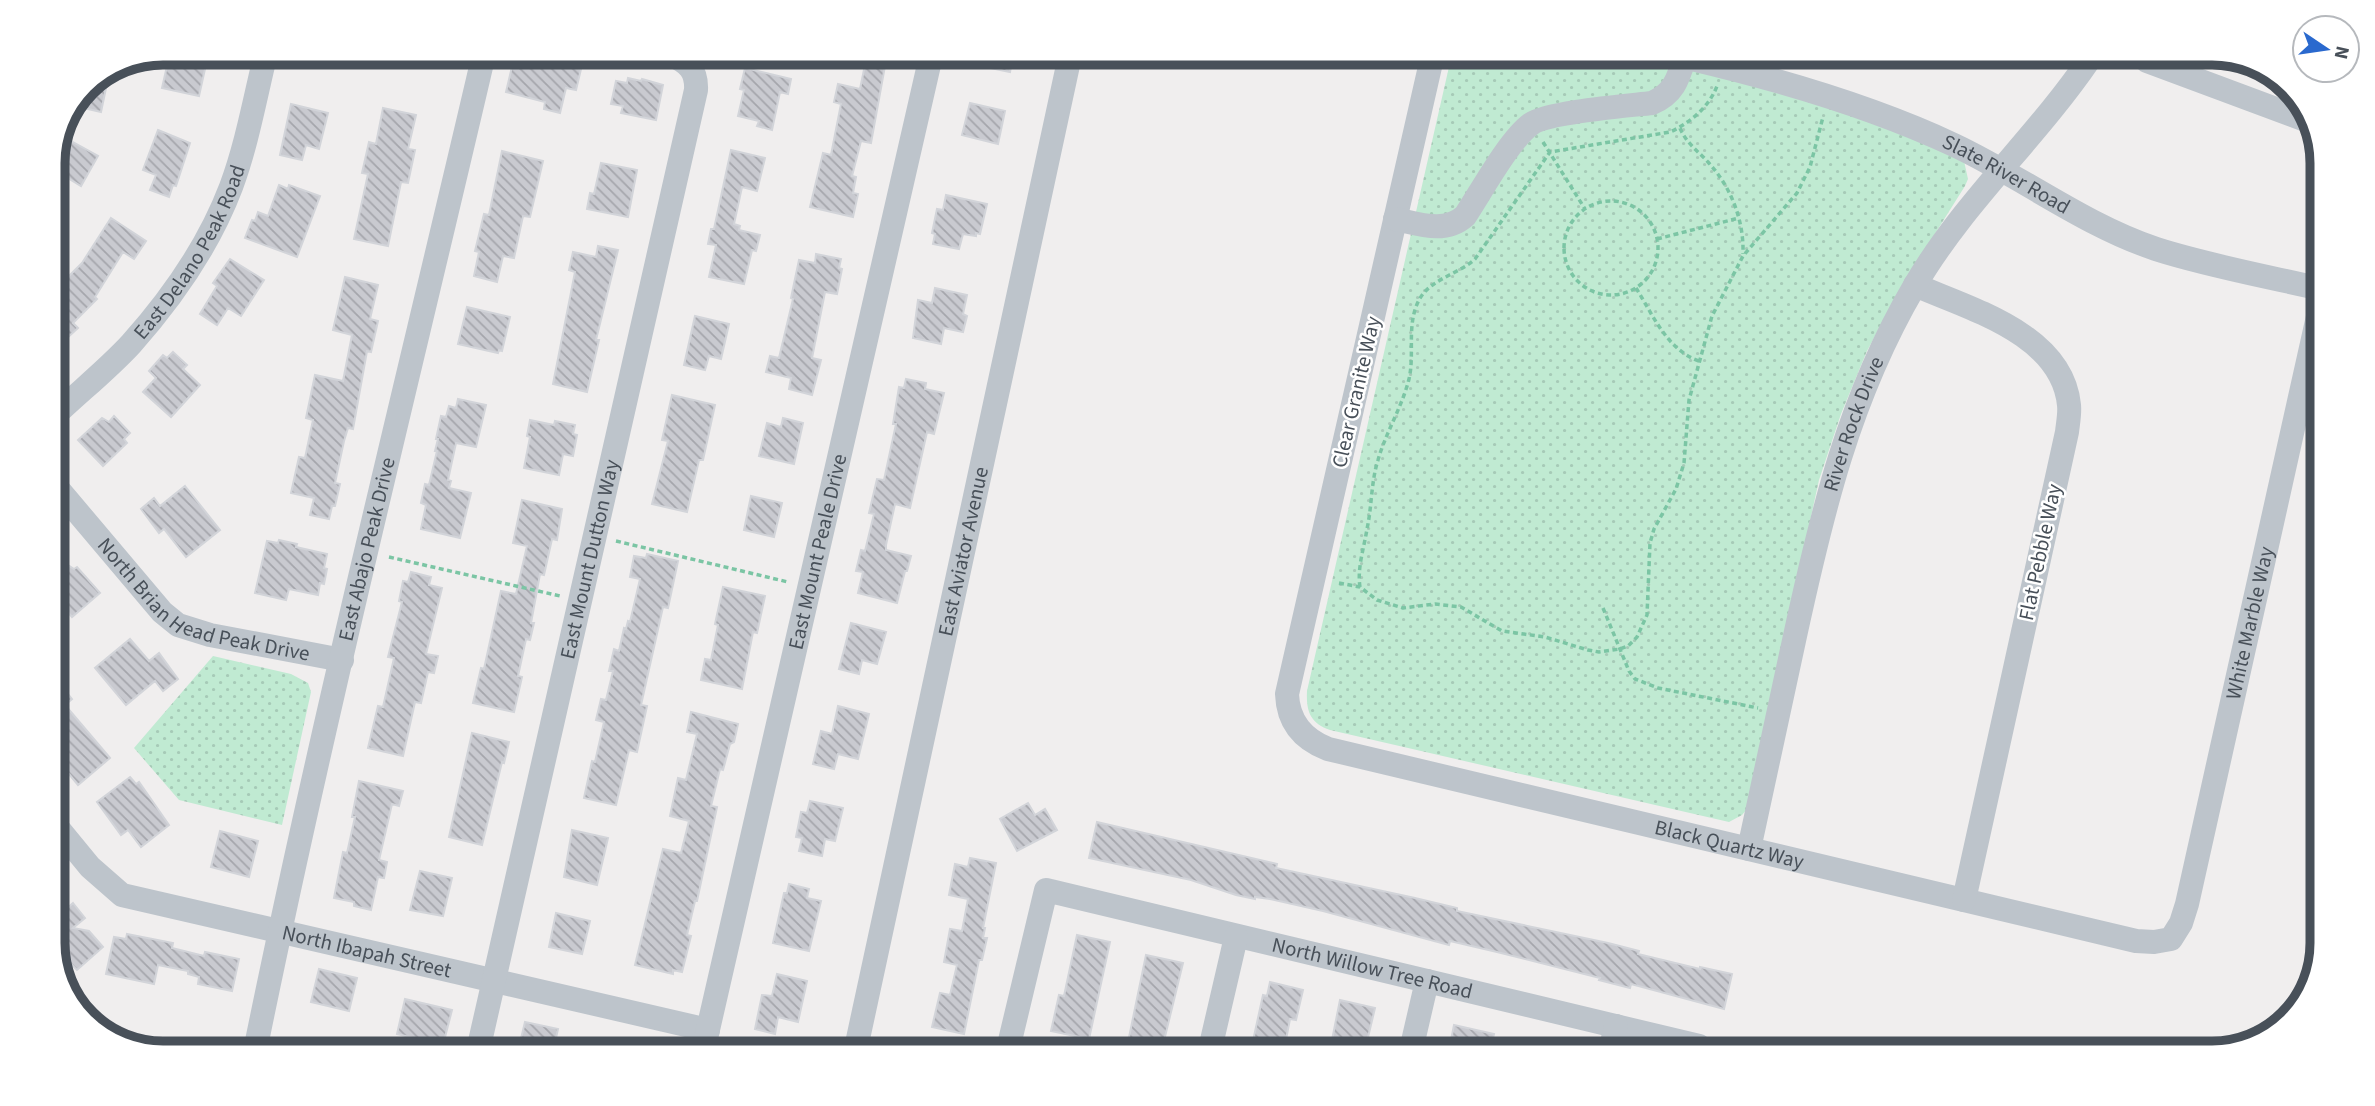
<svg xmlns="http://www.w3.org/2000/svg" width="2375" height="1106" viewBox="0 0 2375 1106" font-family="'Source Sans 3',sans-serif">
<defs>
<pattern id="park-dots" width="8" height="8" patternUnits="userSpaceOnUse" patternTransform="scale(1.75)"><rect width="8" height="8" fill="#c0ead2"/><path d="M2 2h.1M6 6h.1" fill="none" stroke="#a6cab7" stroke-width="1.8" stroke-linecap="round"/></pattern>
<pattern id="building-back-hatch" width="6" height="6" patternUnits="userSpaceOnUse" patternTransform="scale(1.75)"><rect width="6" height="6" fill="#c9cad0"/><path d="M-1 5l2 2M0 0l6 6M5-1l2 2" fill="none" stroke="#a5a6ac"/></pattern>
</defs>
<rect width="100%" height="100%" fill="#f0eeee"/>
<path fill="url(#park-dots)" d="M1451,58l208,1 77,17 101,31 127,54 4,18 -3,7 -66,105 -32,60 -26,63 -22,66 -72,329 -5,6 -13,7 -399,-92c-20,-7 -24,-19 -23,-39z
M213,656l78,18 17,9 3,9 -29,133 -103,-25 -45,-52z"/>
<path fill="url(#building-back-hatch)" stroke="#d2d4d9" stroke-width="2" d="M170,53l37,7 -8,36 -37,-8z
M867,55h20l-16,88 -10,-2 -9,35 4,1 -3,16 5,1 -5,23 -43,-10 13,-54 8,2 10,-51 -7,-2 4,-18 22,5z
M966,56h47l-3,16 -44,-9z
M514,58l35,8 2,-7 20,5 -1,3 11,2 -5,21 -10,-2 -6,25 -16,-4 1,-7 -39,-10z
M745,68l46,11 -3,15 -8,-2 -8,38 -15,-4 2,-5 -21,-5 6,-26 -4,-1z
M109,74l-8,38 -26,-6 10,-22z
M628,78l13,3 1,-2 21,6 -7,35 -35,-7 2,-7 -12,-2 5,-23 11,2z
M970,103l35,8 -7,33 -36,-9z
M291,104l37,9 -9,36 -13,-4 -4,15 -22,-5z
M383,108l33,7 -8,34 7,1 -7,33 -7,-1 -13,64 -34,-7 14,-65 -6,-1 7,-31 7,2z
M158,130l32,13 -14,43 -3,-1 -4,12 -19,-7 6,-15 -13,-5z
M62,136l36,20 -17,30 -28,-17v-13z
M731,150l34,8 -8,33 -15,-4 -8,37 6,2 -1,4 21,5 -4,16 -4,-1 -8,34 -35,-7 7,-32 -8,-1 3,-15h3z
M502,151l41,10 -13,56 -7,-1 -9,42 -11,-2 -6,26 -23,-6 5,-24 -4,-1 9,-37 5,1z
M601,163l36,7 -9,47 -41,-8 3,-16 4,1z
M279,185l9,4 1,-4 31,11 -23,61 -52,-19 7,-18 3,1 3,-9 10,4z
M946,195l41,9 -7,30 -4,-1v3l-13,-2 -4,15 -26,-5 2,-10 -3,-1 5,-24 6,1z
M111,218l35,23 -12,18 -11,-7 -28,45 2,2 -24,24 5,5 -25,23v-59l29,-29z
M598,246l20,4 -22,90h3l-12,52 -34,-8 22,-112 -6,-2 4,-18 23,5z
M816,254l25,5 -2,9 3,1 -5,25 -12,-2 -13,66 9,2 -9,35 -23,-6 2,-11 -25,-6 4,-16 9,2 14,-59 -2,-1 8,-38 16,3z
M230,259l34,21 -23,36 -13,-8 -11,17 -17,-11 17,-28 -4,-3z
M345,277l33,8 -8,34 8,2 -7,31 -4,-1 -14,78 -5,-1 -4,13 -9,42 5,1 -5,22h-3l-3,13 -19,-4 4,-17 -23,-5 8,-36 6,1 8,-38 -7,-2 9,-43 28,6 9,-46 -19,-5z
M935,288l32,7 -4,19 4,2 -4,16 -19,-4 -3,16 -28,-6 5,-38 14,3z
M467,307l43,10 -8,34 -3,-1 -1,3 -40,-9z
M695,316l34,8 -8,35 -12,-3 -4,14 -21,-5z
M173,352l14,13 -4,4 17,16 -29,32 -28,-25 13,-14 -7,-7 14,-16 4,3z
M906,379l20,4 -1,6 19,4 -10,41 -7,-2 -17,76 -15,-4 -9,41v5l25,6 -4,15h-2l-8,32 -39,-10 5,-21 -7,-1 5,-21 4,1 9,-37 -5,-1 8,-34 7,1 12,-56h-3l6,-37 5,1z
M672,395l43,10 -12,55h-4l-12,52 -35,-8 16,-63 -6,-1z
M458,399l28,6 -10,42 -20,-4 -8,37 3,1 -2,7 22,5 -11,45 -39,-9 5,-24 -5,-2 4,-19 4,1 8,-34h-2l3,-12h-2l5,-23 5,1 3,-11 7,2z
M114,416l16,17 -6,6 3,4 -24,23 -25,-26 24,-22 7,4z
M783,418l20,5 -9,41 -35,-8 8,-33 14,4z
M530,420l24,5 1,-4 20,4 -2,9 4,1 -4,21 -10,-2 -4,21 -35,-7 6,-31 -3,-1z
M185,486l35,44 -34,27 -22,-28 -5,4 -18,-24 13,-11 6,8z
M751,496l31,7 -8,34 -30,-7z
M522,500l40,9 -5,31 -5,-1 -8,36 -4,-1 -9,49h3l-4,17 -4,-1 -8,37 4,1 -8,35 -41,-9 8,-35 3,1 17,-78 15,3 11,-48 -14,-3z
M279,540l18,4 -1,3 31,7 -3,14 3,1 -3,15 -4,-1 -2,12 -29,-6 -3,11 -31,-7 12,-52 11,2z
M53,546l15,19 6,4 3,-2 23,26 -28,24 -19,-22z
M647,554l31,7 -10,47 -5,-1 -22,98 6,1 -10,46 -8,-2 -13,55 -32,-7 8,-37 3,1 9,-40 -8,-2 5,-21 5,1 7,-29h-4l5,-22 5,2 5,-23 2,1 2,-8 2,1 10,-43 -10,-2 4,-21 12,2z
M411,572l20,5 -2,8 13,3 -16,66 12,2 -4,17 -6,-1 -7,31 -6,-1 -12,54 -35,-8 10,-42 5,1 11,-49 -6,-1 14,-55 -3,-1 4,-20 5,1z
M723,587l42,9 -8,37 -4,-1 -11,57 -41,-9 4,-21 6,1 7,-35 -3,-1z
M851,623l35,9 -9,32 -15,-4 -3,14 -20,-5z
M130,639l19,22 10,-8 19,26 -15,12 -8,-10 -29,24 -31,-37z
M53,675l19,24 -7,6 45,53 -32,27 -14,-17 4,-4 -15,-18z
M838,706l31,8 -11,45 -20,-5 -4,15 -21,-5 8,-33 11,3z
M691,712l47,12 -4,18 -4,2 -7,26 -3,-1 -9,37 6,1 -20,94h-2l-8,34 4,1 -9,36 -9,-2v4l-38,-9 28,-116 18,4 8,-32 -19,-5 8,-38 8,2 11,-46 -10,-2z
M472,733l37,9 -5,21 -2,-1 -20,83 -33,-8z
M130,777l6,7 3,-2 30,43 -28,22 -13,-17 -7,5 -24,-33z
M359,781l44,10 -4,15 -7,-2 -13,56 8,2 -3,16 -6,-1 -7,33 -17,-4v-4l-20,-4 9,-46 4,1 8,-36h-3z
M810,801l33,7 -8,33 -10,-2 -3,17 -23,-5 3,-13 -6,-1 5,-25 6,1z
M1028,803l7,12 10,-6 12,21 -40,21 -17,-32z
M1097,822l180,42 -1,4 139,30 42,10v3l151,32 31,8 -1,3 62,15v-2l32,7 -8,35 -93,-25 -1,4 -31,-8 1,-2 -103,-26 -47,-11 -1,4 -126,-34 -53,-12 -15,-2v2l-19,-4 -45,-15 -102,-22z
M572,830l36,8 -11,47 -33,-8z
M220,831l38,10 -9,36 -38,-10z
M970,858l26,5 -13,65h2l-2,10h4l-5,22h-3l-15,74 -32,-7 8,-34 10,2 7,-30 -13,-3 6,-33 12,2 6,-32 -19,-4 6,-31 13,3z
M420,871l32,7 -9,38 -33,-6z
M789,884l20,5 -2,9 14,3 -12,50 -36,-8 11,-50h3z
M73,903l12,15 -12,10 16,3 14,16 -26,23 -6,-6 -10,10 -8,-23v-30z
M556,913l34,8 -8,33 -33,-7z
M127,934l46,9 -1,5 32,8 1,-4 34,7 -7,32 -34,-7 1,-7 -11,-3v-3l-30,-6 -4,19 -48,-10 8,-37 12,2z
M1077,935l33,7 -21,97 -38,-8 8,-36 5,1z
M1146,955l37,8 -21,86 -35,-2z
M319,969l38,9 -8,33 -38,-9z
M777,974l30,7 -9,41 -20,-5 -3,17 -20,-5 7,-34 10,1z
M1270,982l33,8 -7,30 -6,-1 -6,31h-33l12,-55 4,1z
M405,999l47,11 -9,35 -46,-11z
M1340,1000l35,8 -10,42h-35z
M525,1022l33,7 -4,18h-35z
M1454,1025l40,9 -4,17 -38,-1 2,-9 -3,-1z"/>
<g fill="none" stroke-linecap="round" stroke-linejoin="round">
<path stroke="#7bc5a4" stroke-width="3.5" stroke-dasharray="5 3.5" stroke-linecap="butt" d="M1680,128c6,15 18,23 28,34 23,25 36,58 35,92
M1543,142l42,67
M1564 248a47 47 0 1 1 94 0a47 47 0 1 1-94 0Z
M1657,239l82,-21
M1636,288c17,27 31,62 63,73
M616,541l172,41
M389,557l171,39
M1339,583l21,4 17,13 26,8 32,-4 26,3 41,24 43,6 43,13 11,2 21,-3 8,-3 9,-9 10,-22 3,-72 4,-14 22,-40 8,-26 5,-63 23,-84 31,-60 54,-63 13,-26 13,-50
M1360,587c-3,-19 4,-39 7,-58 5,-23 4,-47 11,-69 8,-28 24,-53 31,-81 6,-26 -3,-54 10,-79 11,-21 40,-26 56,-41l75,-107 120,-20c20,-9 39,-25 47,-46
M1603,608l26,63 6,8 23,9 100,20"/>
<g stroke="#bdc4cb" stroke-width="24">
<path id="s1" d="M1432,58l-145,636c1,27 15,45 41,55l808,192 18,1 17,-3 10,-16 6,-19 134,-601"/>
<path id="s2" d="M1692,59c89,21 179,47 262,86 68,32 130,80 202,104 53,17 110,27 165,40"/>
<path d="M2147,61l164,61"/>
<path d="M1395,219c24,5 50,15 70,-3 16,-24 44,-76 66,-92 17,-12 95,-18 121,-21 21,-9 26,-23 32,-44"/>
<path d="M1915,285c55,24 147,49 154,120 1,8 -1,18 -2,27l-103,468"/>
<path id="s3" d="M53,417c26,-25 54,-47 78,-73 41,-46 78,-99 100,-157 16,-43 24,-89 35,-134"/>
<path id="s4" d="M53,483l109,129 16,13 32,10 132,25"/>
<path id="s5" d="M53,822l37,45 32,28 586,135"/>
<path id="s6" d="M1749,849c15,-71 31,-142 46,-213 27,-124 54,-238 119,-349 48,-83 121,-148 175,-227"/>
<path id="s7" d="M256,1046c68,-333 151,-662 228,-992"/>
<path id="s8" d="M479,1046l217,-956c1,-20 -8,-27 -24,-35"/>
<path id="s9" d="M704,1047l227,-991"/>
<path id="s10" d="M856,1048l214,-992"/>
<path id="s11" d="M1008,1049l38,-159 653,156"/>
<path d="M1210,1049l26,-112"/>
<path d="M1411,1050l16,-69"/>
<path d="M1610,1051l6,-25"/>
</g>
</g>
<g text-anchor="middle" stroke-width="5" stroke-linejoin="round" paint-order="stroke">
<g font-size="21" fill="#485059" stroke="#fff">
<text dy="7" stroke="none"><textPath href="#s2" startOffset="336">Slate River Road</textPath></text>
<text dy="7" stroke="none"><textPath href="#s3" startOffset="217">East Delano Peak Road</textPath></text>
<text transform="translate(1356 392) rotate(-77)" y="7">Clear Granite Way</text>
<text dy="7" stroke="none"><textPath href="#s6" startOffset="438">River Rock Drive</textPath></text>
<text dy="7" stroke="none"><textPath href="#s7" startOffset="509">East Abajo Peak Drive</textPath></text>
<text dy="7" stroke="none"><textPath href="#s9" startOffset="508">East Mount Peale Drive</textPath></text>
<text dy="7" stroke="none"><textPath href="#s10" startOffset="508">East Aviator Avenue</textPath></text>
<text transform="translate(2040 552) rotate(-78)" y="7">Flat Pebble Way</text>
<text dy="7" stroke="none"><textPath href="#s8" startOffset="499">East Mount Dutton Way</textPath></text>
<text dy="7" stroke="none"><textPath href="#s4" startOffset="200">North Brian Head Peak Drive</textPath></text>
<text dy="7" stroke="none"><textPath href="#s1" startOffset="1918">White Marble Way</textPath></text>
<text dy="7" stroke="none"><textPath href="#s1" startOffset="1138">Black Quartz Way</textPath></text>
<text dy="7" stroke="none"><textPath href="#s5" startOffset="352">North Ibapah Street</textPath></text>
<text dy="7" stroke="none"><textPath href="#s11" startOffset="499">North Willow Tree Road</textPath></text>
</g>
</g>
<path d="M0 0H2375V1106H0ZM163 65H2212A98 98 0 0 1 2310 163V943A98 98 0 0 1 2212 1041H163A98 98 0 0 1 65 943V163A98 98 0 0 1 163 65Z" fill="#fff" fill-rule="evenodd"/>
<path fill="none" stroke="#485059" stroke-width="9" d="M163 65H2212A98 98 0 0 1 2310 163V943A98 98 0 0 1 2212 1041H163A98 98 0 0 1 65 943V163A98 98 0 0 1 163 65Z"/>
<g transform="translate(2326 49) rotate(103)"><circle r="33" fill="#ffffff" stroke="#b6b9bd" stroke-width="2"/>
<path d="M0-5L12 26L0 18L-12 26Z" fill="#2a69ce"/>
<text y="-10" font-size="19" font-weight="bold" text-anchor="middle" fill="#485059">N</text>
</g>
</svg>
